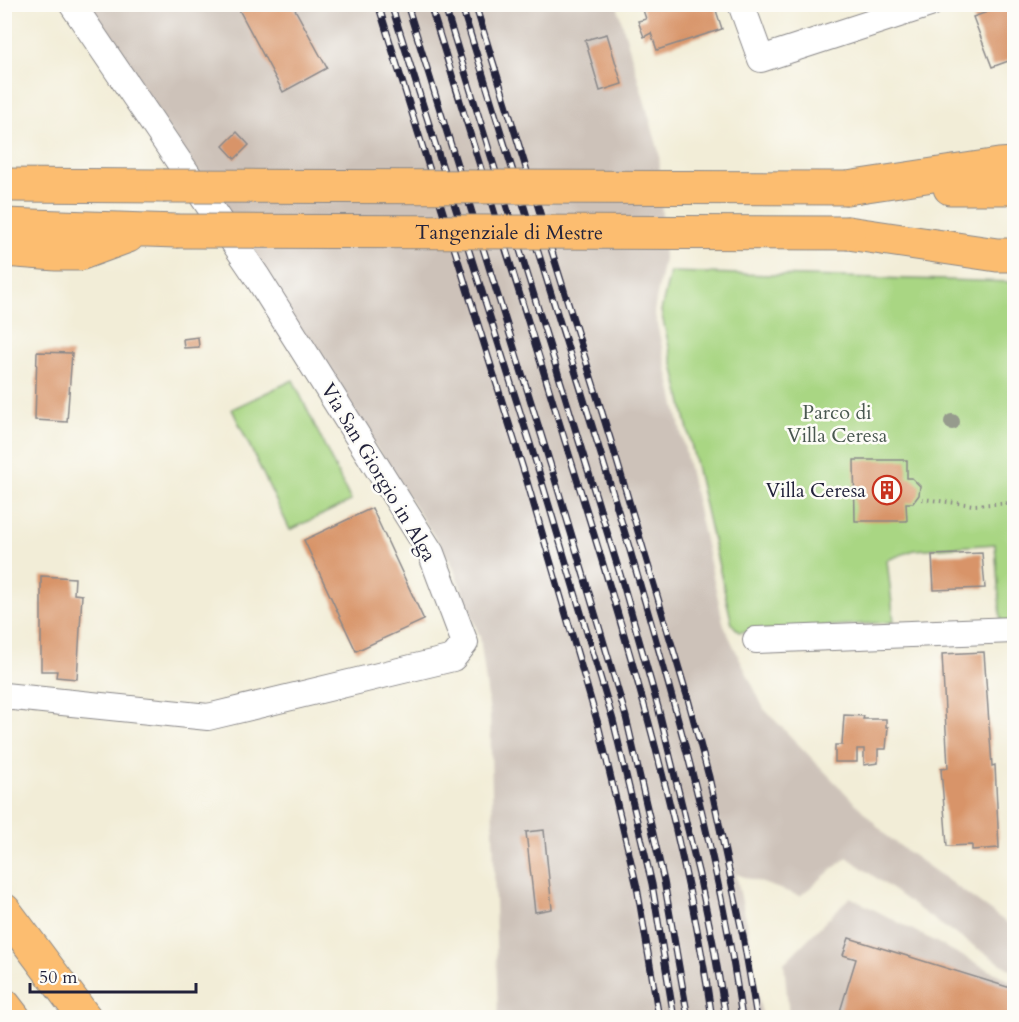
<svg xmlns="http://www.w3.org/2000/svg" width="1019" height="1022" viewBox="0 0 1019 1022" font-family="Cardo,serif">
<rect width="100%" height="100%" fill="#fdfcf7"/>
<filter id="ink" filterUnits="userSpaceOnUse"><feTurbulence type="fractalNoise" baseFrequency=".0167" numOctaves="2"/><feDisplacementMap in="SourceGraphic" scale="12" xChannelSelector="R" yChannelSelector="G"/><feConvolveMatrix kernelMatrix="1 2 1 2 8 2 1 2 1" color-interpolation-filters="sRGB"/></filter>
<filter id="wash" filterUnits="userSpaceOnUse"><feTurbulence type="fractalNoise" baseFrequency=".008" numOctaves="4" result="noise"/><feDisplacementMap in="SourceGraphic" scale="24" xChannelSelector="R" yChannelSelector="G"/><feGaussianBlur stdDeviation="1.35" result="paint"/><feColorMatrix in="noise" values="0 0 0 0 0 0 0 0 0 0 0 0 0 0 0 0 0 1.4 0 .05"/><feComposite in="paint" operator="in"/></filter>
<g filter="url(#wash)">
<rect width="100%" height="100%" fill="#f2edd7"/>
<path fill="#cdc2b9" d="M87,5h530l42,147 5,107 -10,52 70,315 40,83 125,129 125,90v44l-74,-48 -93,-67 -47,39 -64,-22 12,56 14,87h-264l-8,-303 -10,-77 -29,-75z
M850,897l164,86v34h-225l-5,-54z"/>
<path fill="#a9d683" stroke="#667c5f" stroke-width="1.5" d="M670,272l344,10v340l-13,1 -6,-79 -81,6 -27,10 7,62 -155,10 -7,-8 -71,-313z
M293,380l58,121 -61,29 -58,-121z"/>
<g id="blocks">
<path fill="#d89469" d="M236,4h56l35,64 -44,24z
M641,4h73l8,25 -65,21 -6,-17 -7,4 -6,-16 8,-2z
M1010,4h4v55l-22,8 -19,-50z
M607,34l15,50 -22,7 -15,-51z
M237,132l12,13 -14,14 -12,-13z
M198,337l1,10 -15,1 -1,-9z
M37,352l35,1 -5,69 -32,-2z
M854,460h53v18h5l8,8 -1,9 -6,8h-7l1,18h-52z
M372,508l52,112 -68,31 -52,-111z
M982,553l3,35 -51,2 -2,-35z
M41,576l34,2 -1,16 8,1 -5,84 -21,-2 1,-6h-16z
M984,652l8,114 3,-1 4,83 -27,2v-5l-25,1 -6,-77 7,-1 -6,-114z
M1011,661h3v29h-1z
M844,715l20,1 -1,3h23v8h2l-2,22h-8v14l-14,2v-16h-7v13h-22v-17h7z
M544,830l8,79 -17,3 -9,-80z
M849,938l165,51v29h-176l18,-59 -13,-4z"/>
</g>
</g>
<g filter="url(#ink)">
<use href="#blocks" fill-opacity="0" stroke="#8a8889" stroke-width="1.5"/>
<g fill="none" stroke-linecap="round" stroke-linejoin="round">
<g stroke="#8a8889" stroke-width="28">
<path id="minor" d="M741,4l20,55 169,-55
M756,640l258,-10
M4,696l204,21 245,-59 12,-15 -34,-90 -175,-278 -184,-271"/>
</g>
<g stroke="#8a8889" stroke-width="35">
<path id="highway" d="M4,185l159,1
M847,188l152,-23 15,-1
M950,188h64
M4,225l172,6
M848,233l149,22h17
M4,250l52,4h23l49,-18
M4,910l81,108
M4,1005l10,13"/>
</g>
<path stroke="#8a8889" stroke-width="4" stroke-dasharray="1.5 4.5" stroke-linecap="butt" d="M922,499l52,6 40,-2"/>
<use href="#minor" stroke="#fff" stroke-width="26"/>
<use href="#highway" stroke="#fcbd6f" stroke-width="33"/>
<g stroke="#22223b" stroke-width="7">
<path id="rail" d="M378,4l148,474 72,246 39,163 22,131
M391,4l148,468 74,248 39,164 22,134
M407,4l147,472 72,241 38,164 24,137
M430,4c47,150 93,300 139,450 58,185 115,372 143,564
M444,4l180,583 34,120 41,168 14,68 13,75
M461,4c55,179 112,357 166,536 46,157 92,315 115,478
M475,4l139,447 74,248 21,78 34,159 14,82"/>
</g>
<use href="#rail" stroke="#fdfcf7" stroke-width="4.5" stroke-dasharray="14" stroke-linecap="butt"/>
<g stroke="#8a8889" stroke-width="35" stroke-linecap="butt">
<g id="highway-bridge">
<path d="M163,186l684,2"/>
<path id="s1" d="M176,231l672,2"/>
</g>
</g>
<use href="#highway-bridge" stroke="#fcbd6f" stroke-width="33"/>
</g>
<circle fill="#969b8d" cx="952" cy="422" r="8"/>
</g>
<defs>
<g id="building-ring" transform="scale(1.5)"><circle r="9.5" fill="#fdfcf7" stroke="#c8321e" stroke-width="1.5"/><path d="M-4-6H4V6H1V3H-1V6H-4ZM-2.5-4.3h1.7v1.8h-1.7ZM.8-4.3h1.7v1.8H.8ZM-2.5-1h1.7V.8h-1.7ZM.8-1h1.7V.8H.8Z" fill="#c8321e"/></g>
</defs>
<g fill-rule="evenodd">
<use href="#building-ring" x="887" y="490"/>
</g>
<g text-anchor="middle" stroke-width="5" stroke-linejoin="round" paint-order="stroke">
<g font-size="20" fill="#22223b" stroke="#fdfcf7">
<text dy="7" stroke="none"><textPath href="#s1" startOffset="333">Tangenziale di Mestre</textPath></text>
<text transform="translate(379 472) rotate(59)" y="7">Via San Giorgio in Alga</text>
</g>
<g font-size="20" fill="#4a5851" stroke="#fdfcf7">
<text x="837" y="419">Parco di<tspan x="837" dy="23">Villa Ceresa</tspan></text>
</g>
<g font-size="20" fill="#22223b" stroke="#fdfcf7" text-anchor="end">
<text x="866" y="497">Villa Ceresa</text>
</g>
</g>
<rect width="1019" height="1022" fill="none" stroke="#fdfcf7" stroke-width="24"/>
<path d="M30 983v9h166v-9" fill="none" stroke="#22223b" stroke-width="3"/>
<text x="39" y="983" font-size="18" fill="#22223b" stroke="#fdfcf7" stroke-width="4.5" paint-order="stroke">50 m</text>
</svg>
